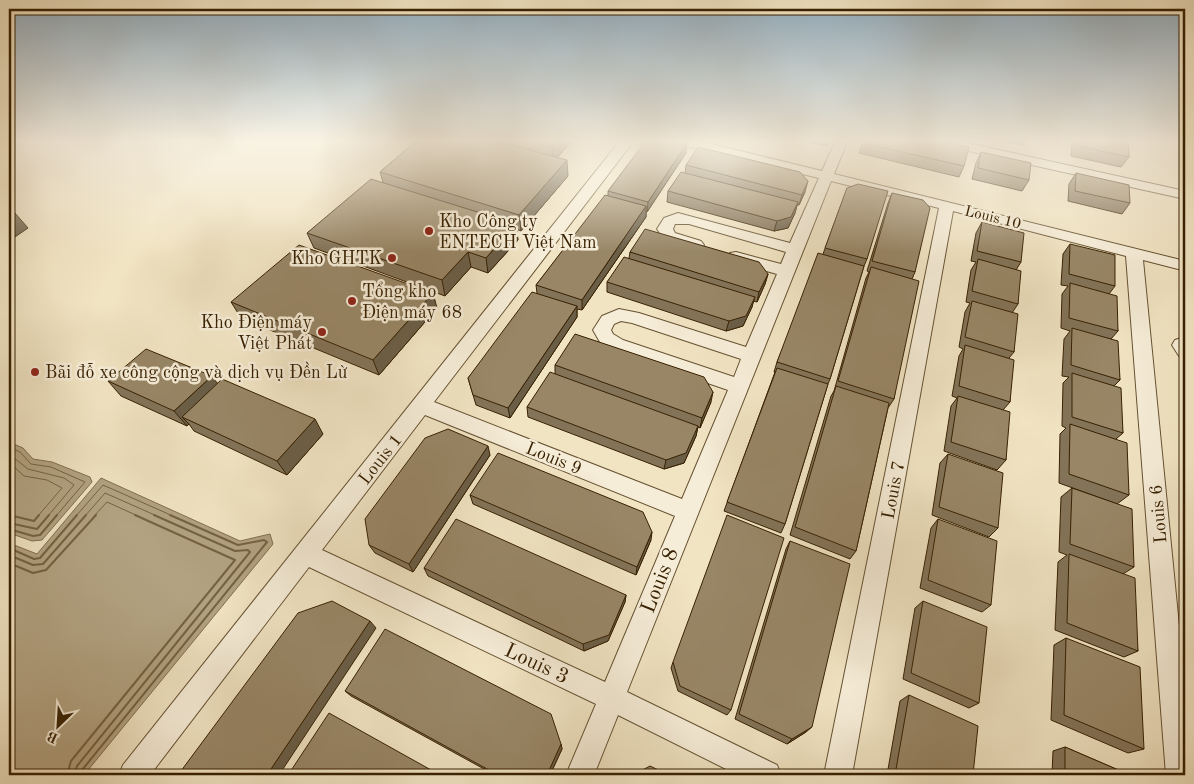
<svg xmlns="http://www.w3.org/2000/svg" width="1194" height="784" viewBox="0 0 1194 784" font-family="'Old Standard TT',serif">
<rect width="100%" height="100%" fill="#f1e4c3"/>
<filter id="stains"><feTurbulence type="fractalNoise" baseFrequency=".004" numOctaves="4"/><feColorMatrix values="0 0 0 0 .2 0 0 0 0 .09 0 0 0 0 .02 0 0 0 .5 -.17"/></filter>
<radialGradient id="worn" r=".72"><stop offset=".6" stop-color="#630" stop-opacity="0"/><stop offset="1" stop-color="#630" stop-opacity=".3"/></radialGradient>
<path fill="#b2a281" stroke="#816e4e" d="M9,442l14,6 10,11 19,3 38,15 2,5 -50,58 -10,1 -23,-8z
M101,478l139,63 30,-7 3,10 -189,231h-75v-232l28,11z"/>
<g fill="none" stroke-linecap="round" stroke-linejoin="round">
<path stroke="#756242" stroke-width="1" d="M9,447l11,5 11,12 20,3 34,15 -29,34
M9,454l19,15 36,9 10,7 -26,31
M9,462l15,14 23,4 15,8 -24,28
M9,515l4,1
M76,516l27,-31 70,31
M85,516l20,-23 52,23
M94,516l13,-14 31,14"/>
<path stroke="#756242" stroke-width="2" d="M9,515l25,6 5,-6
M9,523l28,6 12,-14
M9,529l24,7 7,-1 17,-20
M9,548l25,11 6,-1 37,-43
M9,555l24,10 10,-1 43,-49
M9,563l24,10 13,-3 50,-55
M67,775l4,-14 164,-201 -100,-45
M74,775l3,-9 173,-214 -2,-2 -13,1 -81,-36
M81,775l1,-5 185,-228 -3,-2 -26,5 -68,-30"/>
<g stroke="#665232" stroke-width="2">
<path id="street" d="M619,142h14l-199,260 248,97 46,-109 -117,-40 -10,-6 -8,-14 9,-14 17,-7 20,4 107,34 31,-73 -47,-13 -2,-4 2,-4 6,-1 45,12 5,-12 -97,-28h-14l-2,5 2,4 26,8 3,4 -3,4 -5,1 -32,-11 -7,-10 7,-11 14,-5 112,30 29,-65 -137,-33 -1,-3h22l119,29 13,-29h12l-13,32 351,87v8l-3,1 -39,-10 42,427v88h-19l-40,-519 -173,-45 -101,564h-28l115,-567 -108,-27 -204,511 150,73 4,10h-43l-120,-60 -24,60h-28l30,-71 -287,-137 -159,208h-31l4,-10zM621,321l11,2 109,36 -7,18 -111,-37 -10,-6 -2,-4 3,-6zM425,415l250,101 -70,166 -283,-132z
M939,142h24l222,49v8l-239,-53z
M1181,338l4,2v18l-6,-2 -7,-11 3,-5z"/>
</g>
<use href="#street" fill="#f6edd8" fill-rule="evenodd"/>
</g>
<path fill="#837358" stroke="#382102" d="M415,142h156l-14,16 11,18 -47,55 -5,-2 2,11 -30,33 -17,-6 -26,29 -131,-48 -7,-15 76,-51 -3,-10z
M808,142h21l-2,4z
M863,142l101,24 -5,11 -100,-24z
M1009,142h17l-2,3z
M1072,142h56l1,15 -8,10 -50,-11z
M981,152l48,28 -7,11 -50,-12 4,-16z
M686,153l-39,59h-1v5l-64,93 -5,-1v8l-67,101 -34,-13 -8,-27 69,-85 -1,-8 72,-90v-4z
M686,165l119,27 -6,13h-2l-2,8 -7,15 -14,3 -107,-29 1,-11 17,-18z
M1076,173l54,30 -8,11 -54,-13 1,-17z
M847,188l20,71 -3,7 -34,113 -2,5 -43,140 -4,9 -57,-22 51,-139h-1l3,-10 46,-108z
M892,193l23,79 -3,7 -18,120 -6,9 -32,143 -6,8 -60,-24 41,-139 3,-5 32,-113 3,-6 -2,-1 21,-68z
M982,222l39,40 -5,8 2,34 -6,9 2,39 -5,6 1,44 -7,8 3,50 -9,10 -53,-19 7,-45 6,-8 -5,-2 7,-40 4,-7 -4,-2 6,-35 5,-9 -4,-1 5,-32 5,-8 -5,-1 5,-28z
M1070,244l45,42 -6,8 9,37 -7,8 9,41 -6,6 9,47 -7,6 13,56 -12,9 -58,-21 1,-49 6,-6 -4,-2 1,-43 6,-6 -7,-1 2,-37 6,-8 -9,-3 1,-34 6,-8 -7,-1 2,-31z
M630,252l138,22 -3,10 -8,18 -4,-1 -1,6 -9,19 -17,5 -119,-39v-10l22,-24z
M231,302l206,6 -58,67 -138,-57z
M555,365l156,37 -11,26 -2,-1 -2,9 -12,27 -20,6 -136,-52 -1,-10 28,-33z
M212,376l5,8 106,50 -36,41 -93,-44 -5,-7 -2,2 -66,-30 -13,-15z
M948,454l50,74 -9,9 -57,-22 8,-52z
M490,455l-77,117 -38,-19 -6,-8z
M1072,488l62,79 -11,7 15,77 -14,6 -69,-27 3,-68 9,-7 -8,-3 2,-55z
M470,495l181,45 -15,35 -163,-71z
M938,519l53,86 -9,7 -62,-24 11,-60z
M790,541l16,191 -19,12 -52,-25 51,-170z
M424,568l202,27 -1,7 -17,39 -24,10 -156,-75z
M923,601l56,102 -10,5 -66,-29 12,-71z
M1066,638l78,111 -16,4 -77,-33 3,-75z
M673,662l58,48 -4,5 -49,-24 -7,-23z
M345,691l216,53 1,5 -12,26h-55l-144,-79z
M909,695l64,80h-86l13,-74z
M1065,747l65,28h-78l1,-24z"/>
<path fill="#6a5e47" stroke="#382102" d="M557,142h14l-18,20 -1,-15z
M687,143l-1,10 -39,59 1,-10z
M567,160l1,16 -47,55 -2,-16z
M808,181l-3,11 -6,13 3,-10z
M798,202l-3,11 -7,15 -14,3 3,-10z
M646,206v11l-64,93v-10z
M15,213l13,15 -19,13v-24z
M516,224l2,16 -30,33 -2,-15z
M468,252l3,15 -26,29 -3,-16z
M768,274l-3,10 -8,18 2,-10z
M433,293l4,15 -58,67 -6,-15z
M755,297l-3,10 -9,19 -17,5 3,-10z
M577,306v11l-67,101 -2,-10z
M212,376l11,15 -41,26 7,7 -2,2 -13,-15z
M713,392l-2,10 -11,26 2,-10z
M315,419l8,15 -36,41 -10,-14z
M698,426l-2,10 -12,27 -20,6 2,-9z
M488,446l2,9 -77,117 -4,-8z
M652,532l-1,8 -15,35 1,-8z
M626,595l-1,7 -17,39 -24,10 -1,-7z
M370,621l6,7 -97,147h-12z
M812,727l-6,5 -19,12 5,-5z
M561,744l1,5 -12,26h-3z"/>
<path fill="#988666" stroke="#382102" d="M415,142h84l68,18 -48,55 -139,-43z
M535,142h22l-5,5z
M645,142h37l5,1 -39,59 -40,-11z
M863,142h84l22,5 -5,19 -102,-23z
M1078,142h50l1,15 -51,-11z
M698,147l102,25 8,9 -6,14 -116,-30z
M981,152l50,11 -2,17 -51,-12z
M681,172l117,30 -7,15 -14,4 -109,-30z
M1076,173l53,12 1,18 -55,-12z
M371,179l145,45 -30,34 -18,-6 -26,28 -135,-47z
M858,184l30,7 -21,68 -42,-11 22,-60z
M892,193l31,7 7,8 -15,64 -43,-11z
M605,195l41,11 -64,94 -46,-15z
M9,210l6,3 -6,4z
M982,222l42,11 -3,29 -44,-11z
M645,229l114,33 9,12 -9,18 -129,-40z
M1070,244l45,11v31l-46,-12z
M299,245l134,48 -60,67 -142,-58z
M818,253l46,13 -34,113 -53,-17z
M624,257l131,40 -9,19 -17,5 -122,-39z
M978,259l43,12 -3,33 -46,-13z
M871,267l48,14 -25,118 -56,-18z
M1070,283l47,13 1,35 -49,-13z
M532,292l45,14 -69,102 -35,-13 -5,-17z
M972,301l46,13 -4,38 -49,-15z
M1072,328l46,13 2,39 -49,-15z
M575,334l129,43 9,15 -11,26 -147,-53z
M965,345l49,15 -4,42 -51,-16z
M146,349l66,27 -38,35 -66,-30z
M777,368l51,16 -43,140 -58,-22z
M550,372l148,54 -12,27 -20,7 -139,-53z
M1072,373l49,15 2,45 -51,-16z
M222,379l93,40 -38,42 -95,-44z
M836,386l53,17 -33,148 -61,-24z
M958,396l52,16 -4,48 -55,-18z
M1070,424l57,19 2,52 -60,-21z
M448,429l40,17 -79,118 -40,-19 -4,-26 60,-81z
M498,453l145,59 9,20 -15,35 -167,-72z
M948,454l55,19 -5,55 -59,-21z
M1072,488l60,21 2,58 -64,-23z
M727,515l57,23 -53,172 -51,-24 -7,-24z
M456,519l170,76 -17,40 -26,9 -159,-76z
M938,519l59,22 -6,64 -63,-25z
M790,541l60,23 -38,163 -20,12 -53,-25z
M1069,554l66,24 3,73 -71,-28z
M332,601l38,20 -103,154h-89l120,-162z
M923,601l64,26 -8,76 -68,-30z
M385,629l166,85 10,30 -14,31h-49l-153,-84z
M1066,638l74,29 4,82 -80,-34z
M909,695l69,31 -5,49h-78z
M329,713l111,62h-152z
M1065,747l65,28h-65z
M650,766l19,9h-36z"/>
<linearGradient id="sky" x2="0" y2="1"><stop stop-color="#92adbf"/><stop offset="0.56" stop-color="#f9f3e4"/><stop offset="1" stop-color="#f9f3e4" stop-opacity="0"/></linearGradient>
<rect width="1194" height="252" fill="url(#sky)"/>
<g fill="#8f2418" stroke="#f6edd8" stroke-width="2">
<circle cx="429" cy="231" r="5"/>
<circle cx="392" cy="258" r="5"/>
<circle cx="352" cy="301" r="5"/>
<circle cx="322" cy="332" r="5"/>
<circle cx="35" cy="372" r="5"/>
</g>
<g text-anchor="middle" stroke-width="5" stroke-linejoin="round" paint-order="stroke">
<g font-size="15" fill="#382102" stroke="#f6edd8">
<text transform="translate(993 217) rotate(14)" y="5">Louis 10</text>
</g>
<g font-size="18" fill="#382102" stroke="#f6edd8" text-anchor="start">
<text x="439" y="227">Kho Công ty<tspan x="439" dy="21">ENTECH Việt Nam</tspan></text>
<text x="382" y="264" text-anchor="end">Kho GHTK</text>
<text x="362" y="297">Tổng kho<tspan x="362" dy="21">Điện máy 68</tspan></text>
<text x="312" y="328" text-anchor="end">Kho Điện máy<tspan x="312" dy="21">Việt Phát</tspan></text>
<text x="45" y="378">Bãi đỗ xe công cộng và dịch vụ Đền Lừ</text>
</g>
<g font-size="18" fill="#382102" stroke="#f6edd8">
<text transform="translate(554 458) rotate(22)" y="6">Louis 9</text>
<text transform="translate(380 459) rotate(-52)" y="6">Louis 1</text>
<text transform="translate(893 490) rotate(-79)" y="6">Louis 7</text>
<text transform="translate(1158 514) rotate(-95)" y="6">Louis 6</text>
</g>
<g font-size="21" fill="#382102" stroke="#f6edd8">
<text transform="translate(659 580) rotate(-68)" y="7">Louis 8</text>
<text transform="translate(537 663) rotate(25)" y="7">Louis 3</text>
</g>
</g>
<rect width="1194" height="784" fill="none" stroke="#f1e4c3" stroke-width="30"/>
<rect x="10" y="10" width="1174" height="764" fill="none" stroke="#382102" stroke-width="2.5"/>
<rect x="15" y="15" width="1164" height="754" fill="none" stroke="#382102"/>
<g transform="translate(58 726) rotate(205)" stroke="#f6edd8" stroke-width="4" paint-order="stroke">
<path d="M0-4L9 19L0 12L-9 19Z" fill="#382102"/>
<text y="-8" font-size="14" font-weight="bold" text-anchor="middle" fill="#382102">B</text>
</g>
<rect width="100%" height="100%" filter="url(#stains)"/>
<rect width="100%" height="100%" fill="url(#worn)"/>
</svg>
